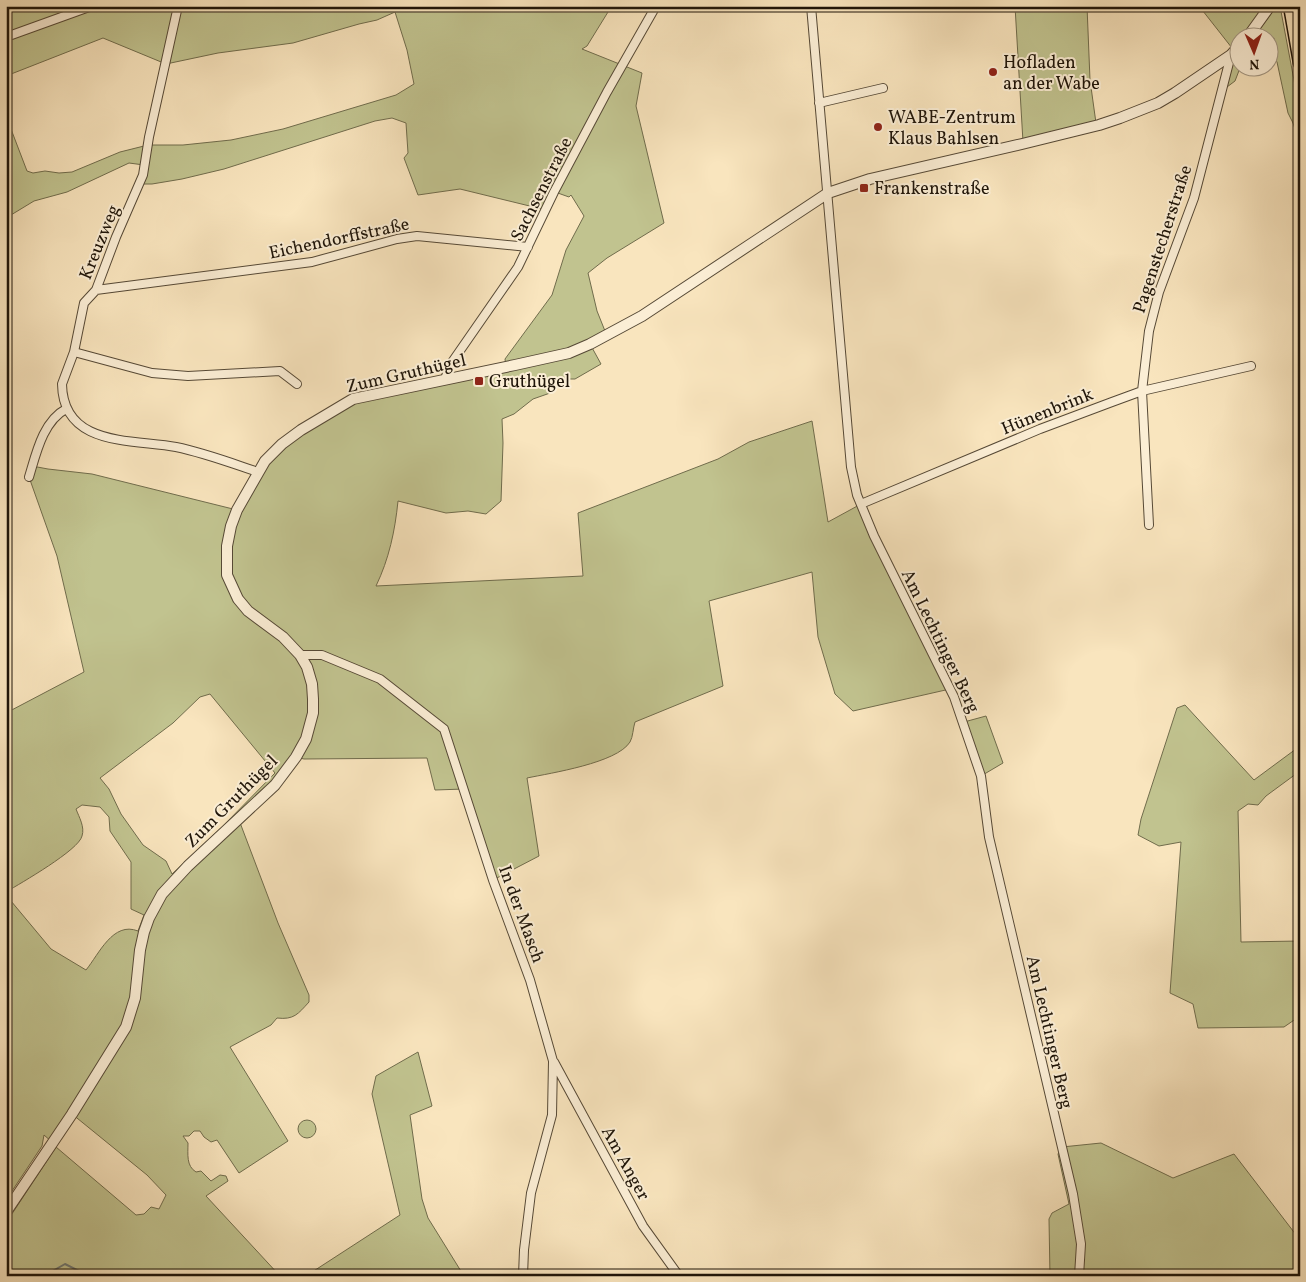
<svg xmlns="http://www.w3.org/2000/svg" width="1306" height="1282" viewBox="0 0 1306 1282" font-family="Vollkorn,serif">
<rect width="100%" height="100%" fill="#f9e5be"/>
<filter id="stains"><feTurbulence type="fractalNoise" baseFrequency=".004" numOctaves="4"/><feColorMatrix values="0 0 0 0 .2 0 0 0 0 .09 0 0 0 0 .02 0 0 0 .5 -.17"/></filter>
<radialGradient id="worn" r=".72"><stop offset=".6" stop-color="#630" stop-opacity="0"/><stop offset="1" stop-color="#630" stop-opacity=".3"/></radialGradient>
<path fill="#c1c38f" stroke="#706c4c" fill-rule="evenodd" d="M6,6h600l2,6 -21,34 -5,3 60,24 -6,33 28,117 -57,35 -19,15 9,38 10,25 -17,8 11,20 -26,15h-12l-10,13 -20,7 -19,15 -12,5 1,24 -2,58 -15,13 -18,-3 -22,2 -48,-12c-3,30 -9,58 -22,85l207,-10 -5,-63 140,-54 31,-17 63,-21 16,101 33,-18 89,185 -97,22 -18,-17 -17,-57 -6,-65 -103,29 14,85 -88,36c-2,6 -2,15 -5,20 -13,21 -79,31 -103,36l12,78 -46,24 -29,-91 -29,1 -8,-32 -123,1 -8,-2 -57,63 39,103 31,72v7c-11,12 -15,18 -32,16l-6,7 -41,22 58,94 -49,32 -22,-33 -6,2 -7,-5 -4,-6h-6l-5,5h-6l5,7c0,11 -2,23 8,29l5,-1 10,10 9,-6 6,1 2,5 -22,15 74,80h-274v-53l50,-76 80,68 8,-1 7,-7 8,2 7,-14 -19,-20 -75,-61 -20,28 -8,-7 -2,11 -36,54v-305l45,54 35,21c13,-16 27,-49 52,-39l6,-16 -13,-6v-47l-21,-31 -1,-14 -9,-10 -18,-2 -6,4c3,8 9,18 6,27 -3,14 -61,47 -76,56v-179l78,-41 -27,-116 -28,-79 3,-11 16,3 44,5 145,36 28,-49 88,-62 153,-32 -1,-8 47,-64 14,-45 18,-34 -13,-21 -2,2 -14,-5 -9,18 -86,-21 -42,6 -14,-37 4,-5 -2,-30 -14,-5 -17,3 -151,48 -42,10 -30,5h-13l5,-19 -15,-2 -62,29 -33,9 -28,17v-102l21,55 6,2 12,-2 14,2 13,-1 48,-20 28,-7h35l48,-5 52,-11 113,-34 18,-11 -7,-34 -12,-38 -18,8 -18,4 -66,19 -75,10 -52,11 -63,-26 -97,38zM210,694l65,79 -54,55 -49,46 -6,-13 -23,-16 -22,-31 -12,-25 -9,-11 73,-55 27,-26z
M1015,6h72l3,74 6,43 -73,19z
M1199,6h68l-24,31 -5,1v4l-6,6z
M1277,6h3l20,106v33l-7,-22 -5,-10 -11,-51 -5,-7 2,-17h-21z
M1238,53v15h2l-5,13 -8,6 -2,-1 5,-18z
M1185,705l69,75 46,-34v25l-34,25 -8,9 -10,-1 -10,7 3,131 59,-1v75l-16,11 -86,1 -5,-24 -23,-11 11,-151 -22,4 -21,-11 3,-16 36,-111z
M986,716l17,47 -22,13 -17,-54z
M418,1052l14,54 -22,9 12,84 6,19 36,58h-158l94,-61 -28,-121 4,-18z
M298 1129a9 9 0 1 1 18 0a9 9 0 1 1-18 0Z
M1101,1143l72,35 61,-24 66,86v36h-250l-1,-57 3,-6 17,-9 -11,-50 4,-7z"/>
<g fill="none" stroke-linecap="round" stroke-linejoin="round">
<path stroke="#6e7974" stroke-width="2" d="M44,1276l21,-12 24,12"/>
<g stroke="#564936" stroke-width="10">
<path id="minor" d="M178,6l-29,131 -6,38 -27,62 -20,53 -12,13 -10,49 -12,32c1,63 70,55 114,63 29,6 55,16 82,25
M811,6l40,461 6,28 17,41 80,161 27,79 8,61 84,357 8,50 -2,32
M6,37l86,-31
M819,103l64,-15
M96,290l216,-28 85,-23 20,-3 111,11
M74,352l78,21 36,3 92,-5 17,13
M445,379l5,-14 68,-98 36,-75 53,-100 49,-86
M29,477c7,-23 14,-56 37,-68
M861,504l179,-75 72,-27 30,-11 109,-25
M1149,525l-7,-134 7,-60 10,-39 35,-94 37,-143
M300,655h22l58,24 64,50 49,151 37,100 23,81 -1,54 -21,78 -7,57 -1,26
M554,1062l89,164 36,50"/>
</g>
<g stroke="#564936" stroke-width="12">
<path id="tertiary" d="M1247,38l23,-32
M6,1212l66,-98 54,-87 9,-29 5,-48 4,-18 5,-14 13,-24 26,-28 87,-81 21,-28 10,-18 7,-26v-14l-1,-15 -5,-17 -7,-12 -17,-18 -35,-26 -10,-12 -11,-24v-29l4,-20 6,-16 28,-49 17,-17 19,-14 52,-31 162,-34 54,-12 21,-9 52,-28 186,-123 42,-14 152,-35 77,-19 21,-7 38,-15 17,-10 56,-38 7,-8"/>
</g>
<g stroke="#1f1509" stroke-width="15">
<path id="trunk" d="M1290,6l10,57"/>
</g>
<use href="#minor" stroke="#fbeed5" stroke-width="8"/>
<use href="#tertiary" stroke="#fbeed5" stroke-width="10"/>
<use href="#trunk" stroke="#f9e5be" stroke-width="12"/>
</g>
<g fill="#8f2418" stroke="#fbeed5" stroke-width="2">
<circle cx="993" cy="72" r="5"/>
<circle cx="878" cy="127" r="5"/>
<rect x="859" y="183" width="10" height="10" rx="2.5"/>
<rect x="474" y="376" width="10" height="10" rx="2.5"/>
</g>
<g text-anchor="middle" stroke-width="4" stroke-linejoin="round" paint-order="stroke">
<g font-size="18" fill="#1f1509" stroke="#fbeed5" text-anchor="start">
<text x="1003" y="68">Hofladen<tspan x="1003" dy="21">an der Wabe</tspan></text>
<text x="888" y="123">WABE-Zentrum<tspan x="888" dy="21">Klaus Bahlsen</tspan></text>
<text x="874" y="194">Frankenstraße</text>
<text x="489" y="387">Gruthügel</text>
</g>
<g font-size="18" fill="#1f1509" stroke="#fbeed5">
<text transform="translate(541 189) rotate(-63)" y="6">Sachsenstraße</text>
<text transform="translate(339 238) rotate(-12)" y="6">Eichendorffstraße</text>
<text transform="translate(1162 239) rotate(-72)" y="6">Pagenstecherstraße</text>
<text transform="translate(99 242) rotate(-68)" y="6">Kreuzweg</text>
<text transform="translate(406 373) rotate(-13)" y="6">Zum Gruthügel</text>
<text transform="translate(1047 411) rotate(-22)" y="6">Hünenbrink</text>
<text transform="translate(941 641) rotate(64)" y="6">Am Lechtinger Berg</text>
<text transform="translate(231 801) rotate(-45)" y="6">Zum Gruthügel</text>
<text transform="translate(522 914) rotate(70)" y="6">In der Masch</text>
<text transform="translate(1050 1032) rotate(77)" y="6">Am Lechtinger Berg</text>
<text transform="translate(626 1163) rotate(61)" y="6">Am Anger</text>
</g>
</g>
<rect width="1306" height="1282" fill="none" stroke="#f9e5be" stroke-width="25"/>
<rect x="8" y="8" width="1291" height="1267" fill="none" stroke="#1f1509" stroke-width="2.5"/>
<rect x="12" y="12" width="1281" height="1257" fill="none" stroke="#1f1509"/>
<g transform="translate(1254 52) rotate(178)"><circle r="24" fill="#fbeed5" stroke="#a39783"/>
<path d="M0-4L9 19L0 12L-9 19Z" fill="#8f2418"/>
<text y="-8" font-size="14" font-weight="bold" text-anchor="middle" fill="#1f1509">N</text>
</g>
<rect width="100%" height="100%" filter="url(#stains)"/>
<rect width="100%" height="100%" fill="url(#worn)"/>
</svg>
